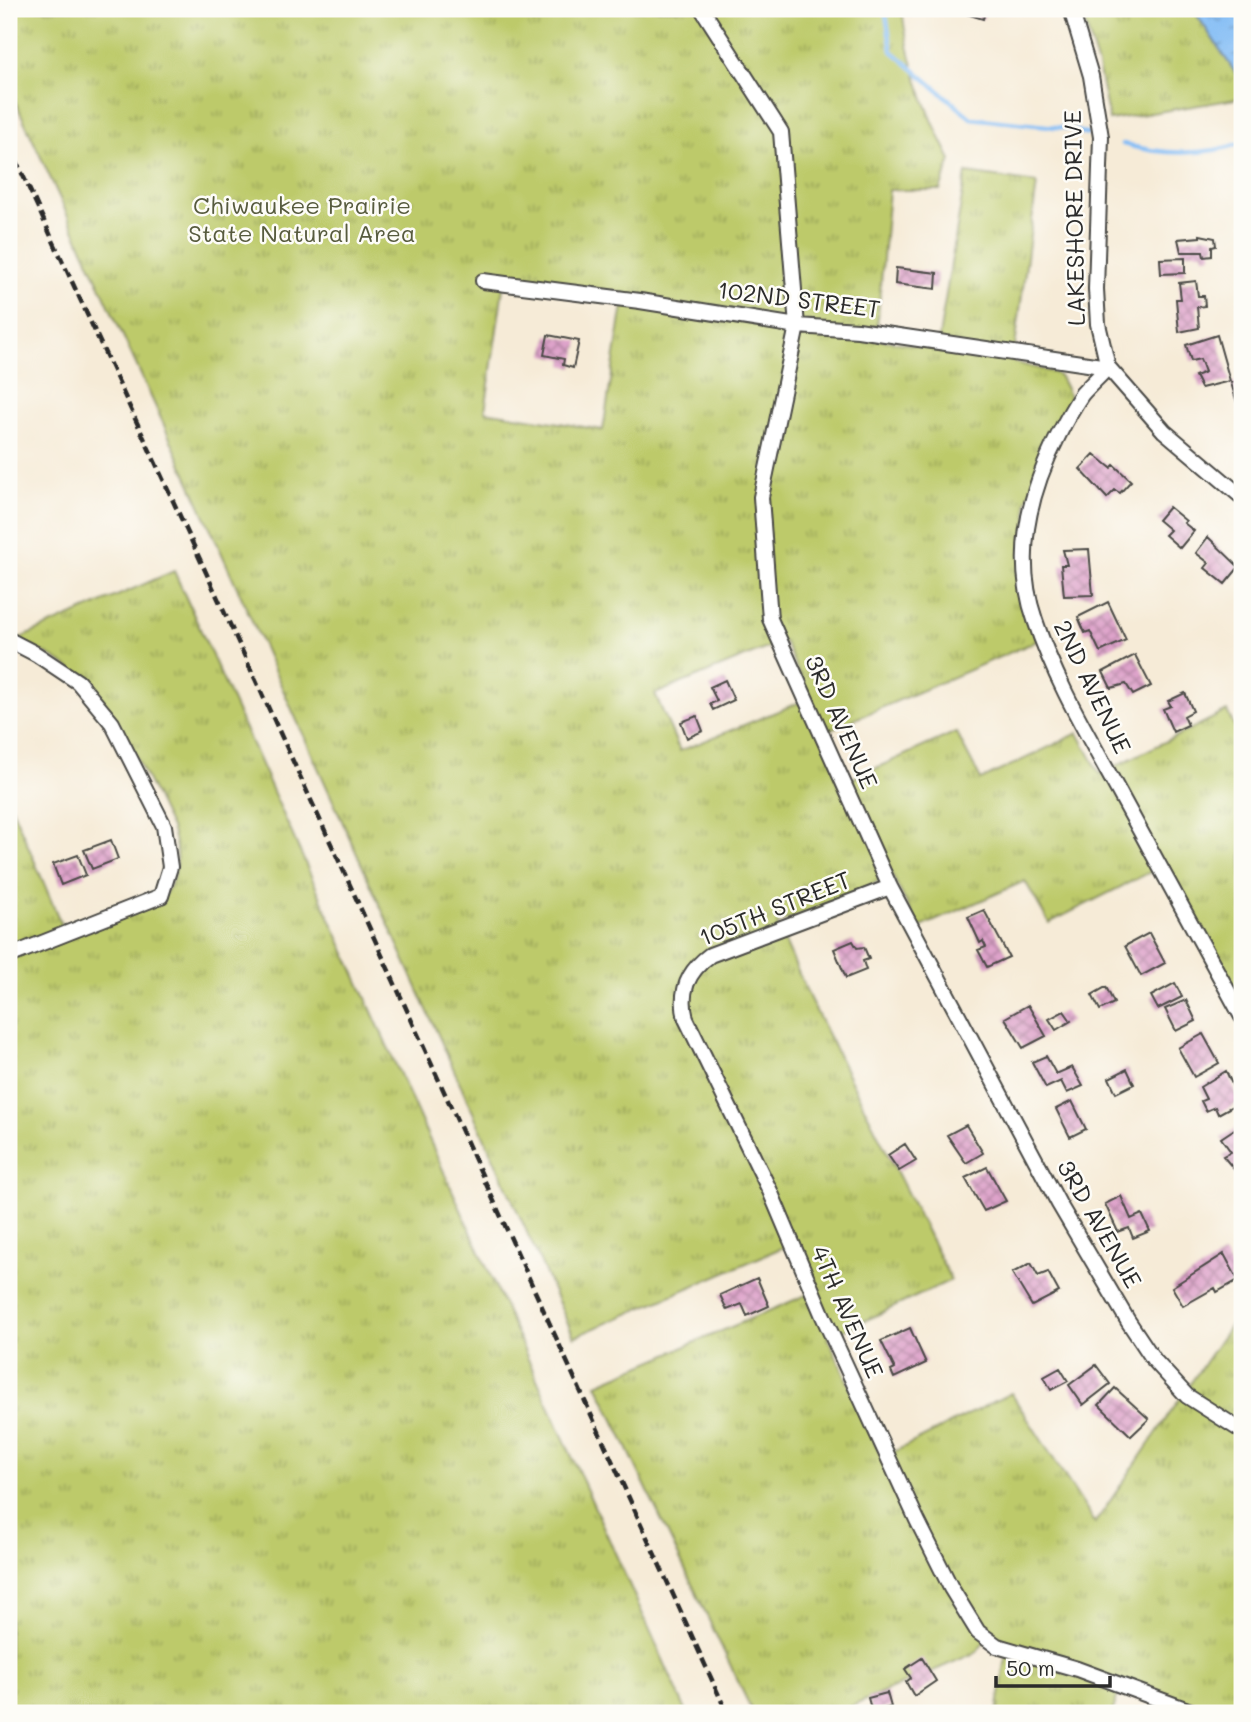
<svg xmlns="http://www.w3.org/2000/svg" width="1251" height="1722" viewBox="0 0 1251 1722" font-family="Mali,sans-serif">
<defs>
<pattern id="park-tufts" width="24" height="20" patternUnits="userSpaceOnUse" patternTransform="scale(1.75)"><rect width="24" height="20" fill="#bdca6b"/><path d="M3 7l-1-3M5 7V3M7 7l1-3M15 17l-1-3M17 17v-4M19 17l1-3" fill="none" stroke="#9aa458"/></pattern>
<pattern id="water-ripples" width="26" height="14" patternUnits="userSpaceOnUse" patternTransform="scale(1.75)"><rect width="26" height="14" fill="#84bdf5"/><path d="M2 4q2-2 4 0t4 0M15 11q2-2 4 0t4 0" fill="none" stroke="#6c9ac7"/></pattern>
<pattern id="building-cross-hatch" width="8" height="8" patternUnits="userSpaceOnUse" patternTransform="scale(1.75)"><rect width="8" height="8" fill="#dea3ca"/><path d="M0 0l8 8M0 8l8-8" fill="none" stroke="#b485a4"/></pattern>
</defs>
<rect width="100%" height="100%" fill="#fdfcf7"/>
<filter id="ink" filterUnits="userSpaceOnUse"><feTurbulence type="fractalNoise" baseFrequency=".0143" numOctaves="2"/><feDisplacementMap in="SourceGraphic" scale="14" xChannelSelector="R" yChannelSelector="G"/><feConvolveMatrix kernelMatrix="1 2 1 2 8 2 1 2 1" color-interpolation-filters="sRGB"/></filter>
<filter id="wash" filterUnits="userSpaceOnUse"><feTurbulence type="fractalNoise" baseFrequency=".00686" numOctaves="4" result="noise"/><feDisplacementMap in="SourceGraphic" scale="28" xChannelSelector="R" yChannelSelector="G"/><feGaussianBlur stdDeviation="1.57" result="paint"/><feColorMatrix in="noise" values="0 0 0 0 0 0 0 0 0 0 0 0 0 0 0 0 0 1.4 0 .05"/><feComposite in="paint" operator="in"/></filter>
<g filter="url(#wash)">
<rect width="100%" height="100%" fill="#f6ebd7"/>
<path fill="url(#park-tufts)" stroke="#747a4b" stroke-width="2" fill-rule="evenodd" d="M9,9h893c6,53 24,103 49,151l-11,30h-51l-13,149 61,10 29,-176 71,10 -24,179 42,11 5,4 10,20 -44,105 11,139 -210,90 11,54 118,-53 25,48 97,-47 22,41 127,-63 15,31v261l-78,-138 -115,58 -24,-42 -106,47 -28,-55 -25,15 -89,36 33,75 141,281 -123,58 54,120 129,-65 84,130 147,-215v388l-4,17h-24l-91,-33 -11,33h-115l11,-68 -18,-11 -13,18 -141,61h-83l-156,-329 221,-94 -32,-44 -212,91 -410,-912 -155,-337zM505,274l27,8 93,11 -22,137 -118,-19zM784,641l26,57 -130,53 -25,-57z
M1081,9h112l49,74v15l-133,22 -11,-54z
M174,571l513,1142h-678v-912l58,137 97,-43c16,-21 15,-43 7,-67 -23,-45 -54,-121 -92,-153 -18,-15 -40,-25 -61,-36z"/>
<path fill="url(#water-ripples)" stroke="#587490" stroke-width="2" d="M1193,9h49v74z"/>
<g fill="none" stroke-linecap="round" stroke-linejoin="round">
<path stroke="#84bdf5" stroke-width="4.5" d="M885,9l7,42 79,67 94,10 22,6
M1123,144c37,11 83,12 119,-1"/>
</g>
<g id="blocks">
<path fill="url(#building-cross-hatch)" d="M965,9h21l-3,10 -20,-6z
M1200,235l15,3 1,8 -4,1v9l-8,1 -1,-5h-22l-3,-13 22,-2z
M1185,258v15l-24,1 -1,-15z
M896,268l41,5 -1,16 -41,-5z
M1196,281l2,15h6l1,10 -8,1 2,21 -20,4 -3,-33h5l-2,-16z
M548,335l31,6 -6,27 -10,-3 1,-6 -20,-4z
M1217,335l13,46 -29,7 -6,-12 10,-4 -5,-13 -9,2 -5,-16z
M1242,380v39l-11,-36z
M1094,454l17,14 3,-3 17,16 -11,12 -5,-3 -8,8 -27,-29z
M1169,507l17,14 -2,2 10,8 -14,17 -15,-13 5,-5 -12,-10z
M1208,537l31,30 -14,17 -20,-16 4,-5 -13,-10z
M1089,549l4,46 -29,1 -3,-31h6l-4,-15z
M1108,602l18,38 -26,12 -10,-21 -5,2 -7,-16z
M1135,655l16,31 -18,9 -7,-11 -15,4 -8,-16z
M725,680l9,20 -21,10 -3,-6 7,-3 -7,-14z
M1185,693l8,18 -9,5 4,9 -15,7 -10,-23 8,-3 -3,-5z
M697,716l6,15 -16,7 -6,-16z
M111,840l7,19 -26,10 -8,-19z
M78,855l8,20 -25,10 -8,-21z
M984,910l25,47 -22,10 -9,-17 8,-3 -3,-6 -3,2 -12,-26z
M1149,933l16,30 -24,13 -16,-30z
M853,941l4,7 7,-1 5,12 -6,2 3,9 -20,8 -12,-29z
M1175,983l7,14 -24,12 -7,-13z
M1106,987l8,16 -14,7 -8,-15z
M1186,1000l10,21 -20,10 -11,-22z
M1028,1005l18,31 -23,12 -18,-30z
M1064,1011l7,10 -15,9 -7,-11z
M1203,1034l16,29 -25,14 -16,-29z
M1046,1056l10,18 16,-7 11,19 -16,7 -6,-12 -15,7 -14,-26z
M1127,1069l7,15 -18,9 -7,-15z
M1226,1071l14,31 -22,12 -3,-7 -9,4 -5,-10 5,-2 -6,-12z
M1072,1101l14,28 -16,8 -14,-28z
M1242,1124v44l-5,5 -14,-17 8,-4 -10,-14z
M966,1125l17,28 -17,10 -19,-28z
M905,1144l11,17 -17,10 -11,-16z
M987,1167l19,34 -22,10 -19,-33z
M1121,1196l10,23 11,-5 8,17 -17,7 -4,-10 -11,4 -13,-28z
M1224,1254l14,26 -21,12 -2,-4 -32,18 -11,-19z
M1031,1263l7,13 10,-4 11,20 -27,14 -20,-33z
M757,1278l12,28 -22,10 -5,-12 -15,6 -7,-15z
M910,1328l16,35 -32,15 -3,-7 4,-2 -14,-28z
M1096,1365l14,19 -27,21 -14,-20z
M1060,1368l8,13 -17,9 -7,-13z
M1115,1388l34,31 -18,17 -32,-31z
M922,1658l14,23 -22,15 -8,-14 5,-4 -6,-9z
M887,1693l4,14 -19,5 -4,-14z"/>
</g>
</g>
<g filter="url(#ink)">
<use href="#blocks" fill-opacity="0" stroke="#494845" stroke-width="2"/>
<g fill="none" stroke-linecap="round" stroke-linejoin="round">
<g stroke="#494845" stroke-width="18">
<path id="street" d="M702,9l79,123 16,194 -36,171 9,122 120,268 169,317 69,117 26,39 33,36 55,35
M1071,9l20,67 10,61 -5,152 2,35 10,43 56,64 78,66
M483,281l157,20 157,25 61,4 250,37
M1108,367c-8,9 -18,18 -26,27 -9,13 -17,28 -24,42 -29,57 -45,121 -23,184 20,61 54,117 84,172 41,75 82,150 123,225
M9,640l27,14 42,28 34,41 52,103 6,41 -9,29 -152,60
M890,887l-180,68c-23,17 -31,37 -24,64l84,172 53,125 94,204 34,68 27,44 19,14 80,23 119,44"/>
</g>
<use href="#street" stroke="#fff" stroke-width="14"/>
<path stroke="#2b2b2b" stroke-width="4.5" stroke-dasharray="10 5" stroke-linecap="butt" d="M9,145l330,716 388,852"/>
</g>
</g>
<g text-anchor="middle" stroke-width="5" stroke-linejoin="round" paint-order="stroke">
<g font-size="24" fill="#575b3e" stroke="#fdfcf7">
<text x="302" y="214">Chiwaukee Prairie<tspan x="302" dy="28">State Natural Area</tspan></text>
</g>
<g font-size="24" fill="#2b2b2b" stroke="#fdfcf7">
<text transform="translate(1075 218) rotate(-91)" y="8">LAKESHORE DRIVE</text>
<text transform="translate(799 300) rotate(7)" y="8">102ND STREET</text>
<text transform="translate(1092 687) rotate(64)" y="8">2ND AVENUE</text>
<text transform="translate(841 722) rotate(66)" y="8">3RD AVENUE</text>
<text transform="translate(775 909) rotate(-22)" y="8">105TH STREET</text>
<text transform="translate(1099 1224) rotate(60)" y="8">3RD AVENUE</text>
<text transform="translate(847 1312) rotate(66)" y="8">4TH AVENUE</text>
</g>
</g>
<rect width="1251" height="1722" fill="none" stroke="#fdfcf7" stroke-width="35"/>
<path d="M996 1676v10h114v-10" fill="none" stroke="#2b2b2b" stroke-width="3.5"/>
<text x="1006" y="1676" font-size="21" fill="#2b2b2b" stroke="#fdfcf7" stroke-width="5" paint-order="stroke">50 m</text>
</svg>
